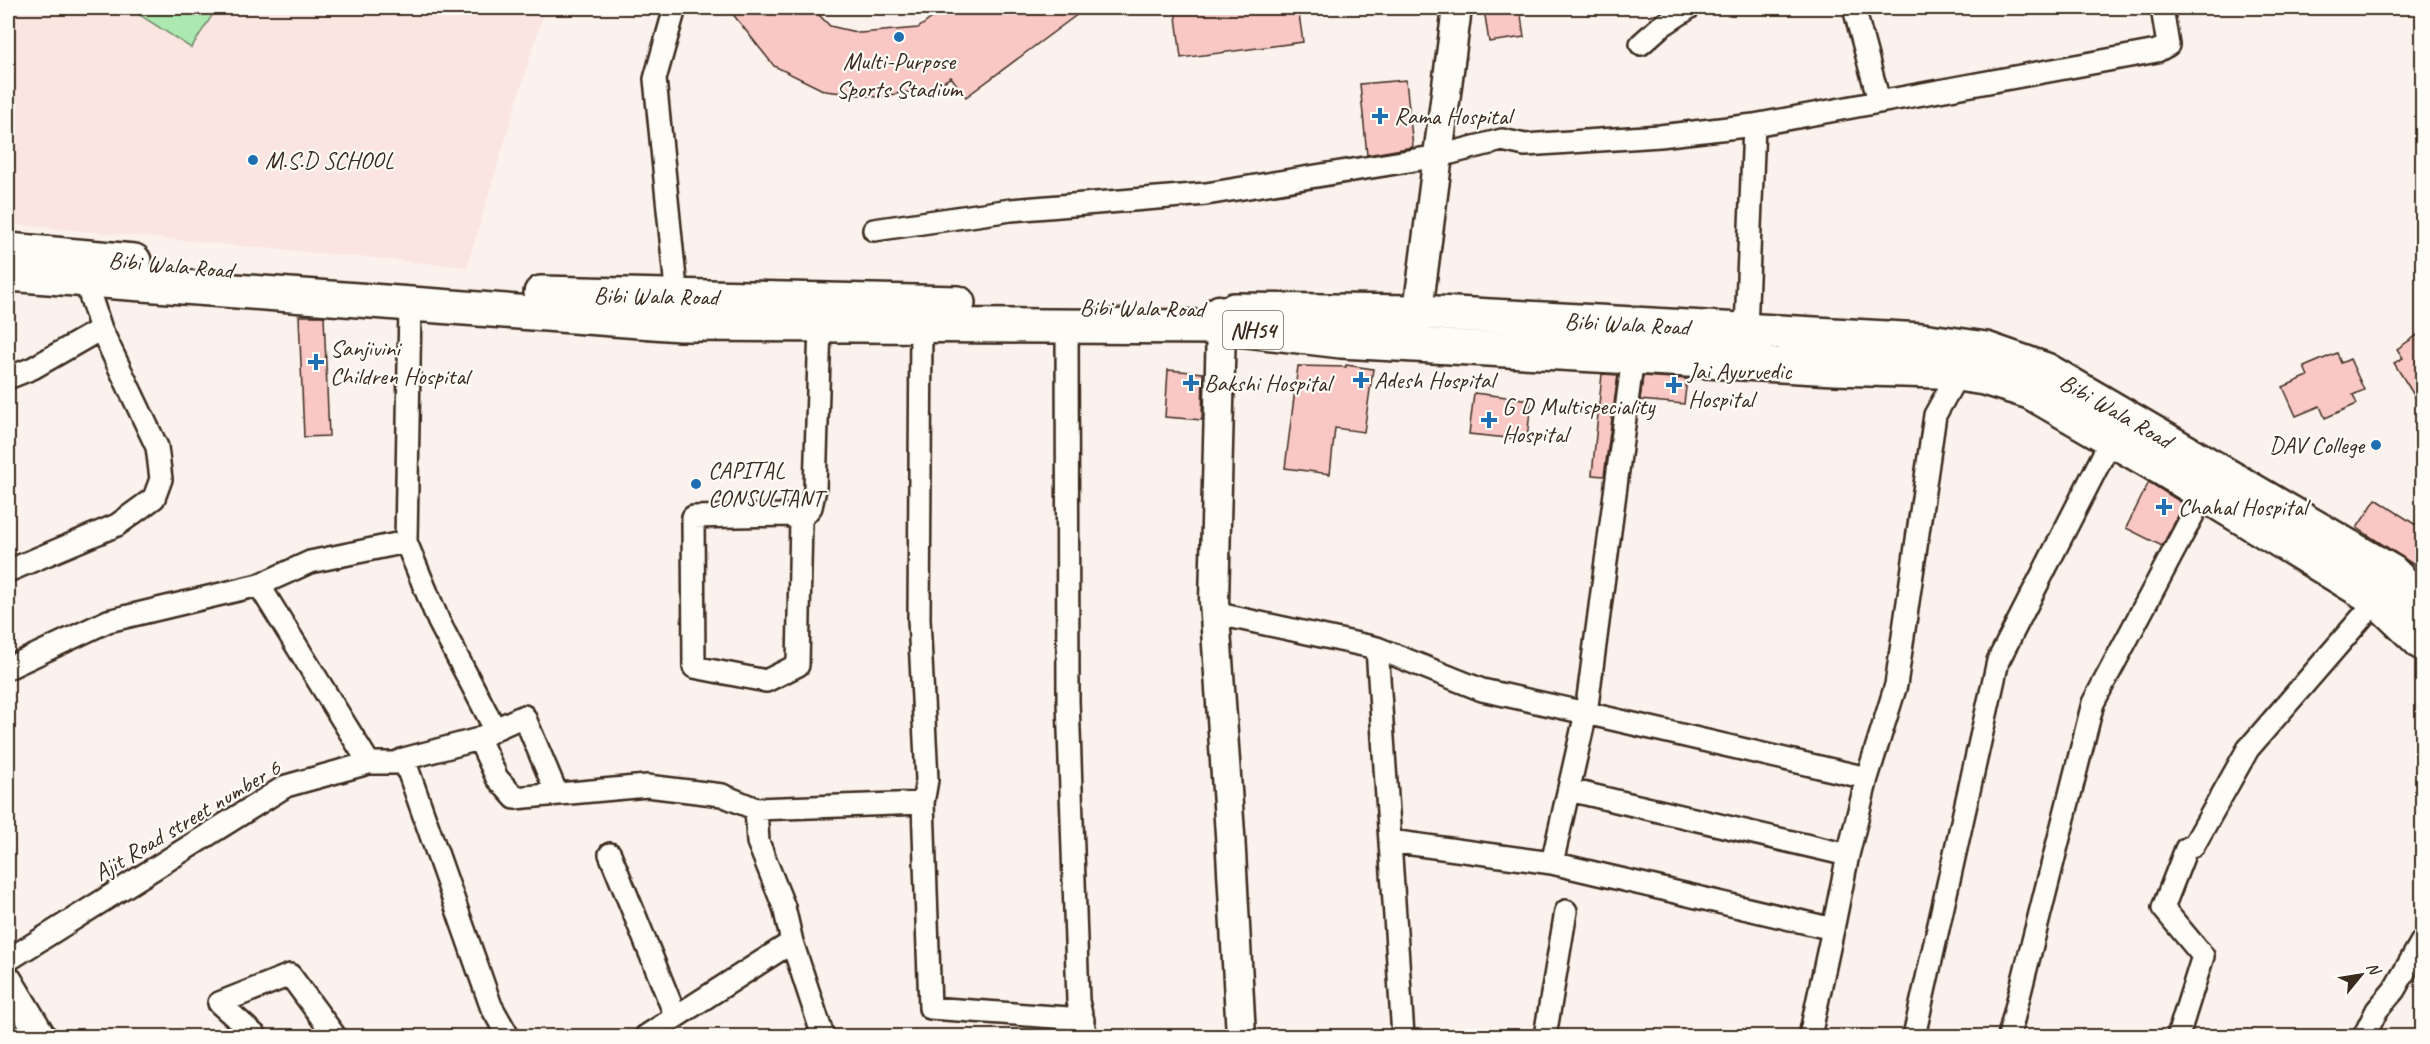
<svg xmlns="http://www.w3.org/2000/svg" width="2430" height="1044" viewBox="0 0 2430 1044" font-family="Caveat,sans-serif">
<rect width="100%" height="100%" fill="#fcf2ed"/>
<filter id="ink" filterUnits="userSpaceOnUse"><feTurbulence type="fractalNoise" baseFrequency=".0167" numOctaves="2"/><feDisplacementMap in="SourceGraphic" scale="12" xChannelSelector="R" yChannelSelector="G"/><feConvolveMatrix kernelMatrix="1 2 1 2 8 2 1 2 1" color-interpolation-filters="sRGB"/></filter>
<g filter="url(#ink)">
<path fill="#fbe5e1" d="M8,8h537l-78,259 -459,-43z"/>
<path fill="#abe9b1" stroke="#738a68" stroke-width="1.5" d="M129,8h88l-26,40z"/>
<path fill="#f9c8c4" stroke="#3b2a1e" stroke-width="1.5" d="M728,8h84l18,18 30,7 58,-5 28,-20h140l-120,89 -15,-20 -17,11 -57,9 -52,-6 -51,-25z
M1175,8h123l5,34 -122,16z
M1496,8h24l4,29 -35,5 -5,-33z
M1406,80l7,67 -46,8 -7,-71z
M299,316h25l5,120 -25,1z
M2422,332v76l-28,-45 9,-5 -6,-9z
M2337,353l4,10 9,-4 14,31 -11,5 4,9 -32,14 -5,-12 -24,10 -13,-29 25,-11 -4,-9z
M1346,365l27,4 -9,63 -29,-4 -5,46 -45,-6 13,-102 48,1z
M1168,370l35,3 -1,47 -37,-3z
M1602,374l16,1 -14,101 -12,-1z
M1643,376l44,3 -3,25 -44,-4z
M1474,393l57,7 -4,40 -58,-6z
M2149,482l35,22 -22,42 -36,-18z
M2376,499l46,30v41l-65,-42z"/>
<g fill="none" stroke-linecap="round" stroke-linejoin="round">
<g stroke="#3b2a1e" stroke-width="26">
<path id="street" d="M675,8l-20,71 23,230
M1854,8l25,93
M1641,44l19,-17 29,-19
M874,230l137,-20 195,-16 233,-38 63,-16 23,5 135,-9 94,-11 403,-74 11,-6 -6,-37
M85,280l16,49
M921,325l-2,294 8,161 -4,23 7,205 153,11
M1067,326l1,374 10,301 8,35
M1746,330l8,-205
M1633,357l-47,356 281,65
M8,378l25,-10 68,-39 56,118 4,32 -7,19 -37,27 -109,46
M801,519l-3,146 -32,16 -72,-14 -1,-150 94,-2 14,4 10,-12 4,-18 5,-164
M259,585l110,178
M1214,613l163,35
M8,668l100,-47 151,-36 51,-23 96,-20
M495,729l29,-13 33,78
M479,739l18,39 18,20 132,-12 75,9 34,14
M404,759l87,247 17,30
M1569,790l279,65
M1390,841l162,22
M610,854l66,163
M1833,929l15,-74 19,-77 29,-93 39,-270 23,-41
M792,942l-8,-35 -26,-65 -2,-33 167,-6
M8,960l278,-174 83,-23h27l8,-4 75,-20 16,-10 -56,-107 -33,-80 4,-238
M256,1036l-37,-33 71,-28 45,61
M646,1036l146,-94 31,94
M1403,1036l-26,-388 105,42 104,23 -34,150 281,66 -23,107
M1545,1036l21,-125
M1914,1036l84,-375 118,-231
M2009,1036l84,-333 111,-209
M2178,1036l25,-80 -40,-48 23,-59 8,-4 54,-96 129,-149
M2364,1036l13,-26 17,-20 28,-49"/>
</g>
<g stroke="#3b2a1e" stroke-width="33">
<path id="secondary" d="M1219,310l2,17 -7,274 16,233 11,202
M1415,334l42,-326
M8,981l33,55"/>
</g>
<g stroke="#3b2a1e" stroke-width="38">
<path id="highway" d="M8,250l126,11
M8,274l672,50 541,3 120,14 493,27 103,3 47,7 46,14 133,77 214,131 45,43
M541,293l417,10
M1234,310l184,2 504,28 64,9 60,21 346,202 30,29"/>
</g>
<use href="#street" stroke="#fdfcf7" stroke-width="21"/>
<use href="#secondary" stroke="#fdfcf7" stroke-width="28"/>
<use href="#highway" stroke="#fdfcf7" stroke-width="33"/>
</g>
</g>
<g fill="#1f6fb2" stroke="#fdfcf7" stroke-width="2">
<circle cx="899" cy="37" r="6"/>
<path d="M1377 107h6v6h6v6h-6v6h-6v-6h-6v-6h6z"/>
<circle cx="253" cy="160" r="6"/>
<path d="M313 353h6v6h6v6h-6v6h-6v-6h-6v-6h6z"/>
<path d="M1358 371h6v6h6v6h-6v6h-6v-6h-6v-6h6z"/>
<path d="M1188 374h6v6h6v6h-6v6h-6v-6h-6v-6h6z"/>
<path d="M1671 376h6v6h6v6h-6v6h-6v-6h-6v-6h6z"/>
<path d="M1486 411h6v6h6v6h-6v6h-6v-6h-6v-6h6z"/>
<circle cx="2376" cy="445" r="6"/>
<circle cx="696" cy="484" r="6"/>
<path d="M2161 498h6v6h6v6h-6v6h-6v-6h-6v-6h6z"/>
</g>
<g text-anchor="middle" stroke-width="4.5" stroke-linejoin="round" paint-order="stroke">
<rect fill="#fdfcf7" stroke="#75695f" stroke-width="1.5" x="1223" y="311" width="60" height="38" rx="4.5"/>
<g font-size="22" font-weight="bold" fill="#3b2a1e">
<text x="1253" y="338">NH54</text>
</g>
<g font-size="24" fill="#3b2a1e" stroke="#fdfcf7" text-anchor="start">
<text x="899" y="69" text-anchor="middle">Multi-Purpose<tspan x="899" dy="28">Sports Stadium</tspan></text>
<text x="1394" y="124">Rama Hospital</text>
<text x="265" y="168">M.S.D SCHOOL</text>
<text x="330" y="356">Sanjivini<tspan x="330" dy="28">Children Hospital</tspan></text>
<text x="1688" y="379">Jai Ayurvedic<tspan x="1688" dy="28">Hospital</tspan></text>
<text x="1374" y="388">Adesh Hospital</text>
<text x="1204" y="391">Bakshi Hospital</text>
<text x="1502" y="414">G D Multispeciality<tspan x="1502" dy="28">Hospital</tspan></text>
<text x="2364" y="453" text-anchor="end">DAV College</text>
<text x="708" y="478">CAPITAL<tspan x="708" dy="28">CONSULTANT</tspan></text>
<text x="2178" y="515">Chahal Hospital</text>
</g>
<g font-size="24" fill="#3b2a1e" stroke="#fdfcf7">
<text transform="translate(171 265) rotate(5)" y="8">Bibi Wala Road</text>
<text transform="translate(656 296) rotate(1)" y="8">Bibi Wala Road</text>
<text transform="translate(1142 308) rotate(1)" y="8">Bibi Wala Road</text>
<text transform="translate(1627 324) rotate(3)" y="8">Bibi Wala Road</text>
<text transform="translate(2116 411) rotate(30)" y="8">Bibi Wala Road</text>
<text transform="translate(187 820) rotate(-31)" y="8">Ajit Road street number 6</text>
</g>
</g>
<rect width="2430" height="1044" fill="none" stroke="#fdfcf7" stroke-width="30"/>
<rect x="15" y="15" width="2400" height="1014" fill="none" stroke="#3b2a1e" stroke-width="2" filter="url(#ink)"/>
<g transform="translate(2361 975) rotate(60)" stroke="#fdfcf7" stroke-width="4.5" paint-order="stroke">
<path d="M0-4.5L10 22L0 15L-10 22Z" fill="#3b2a1e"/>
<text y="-9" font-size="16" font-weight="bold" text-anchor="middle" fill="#3b2a1e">N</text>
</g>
</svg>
